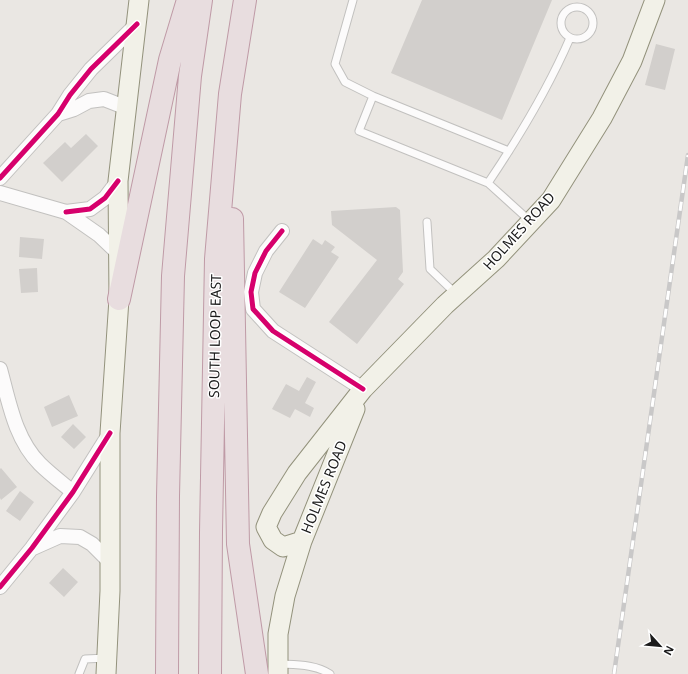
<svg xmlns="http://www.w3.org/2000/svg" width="688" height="674" viewBox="0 0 688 674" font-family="'Noto Sans',sans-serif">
<rect width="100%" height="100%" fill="#eae7e3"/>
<path fill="#d2cfcc" d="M422,0h130l-50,120 -111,-47z
M656,44l19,5 -10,41 -20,-5z
M86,134l12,12 -36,36 -19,-19 22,-21 6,6z
M396,207l4,3 3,62 -5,7 6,5 -47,60 -28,-22 48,-62 -45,-35 -1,-14z
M20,237l24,2 -2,20 -23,-2z
M313,239l9,6 3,-5 10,7 -4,5 8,5 -34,51 -26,-16z
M37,268l1,24 -17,1 -2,-24z
M307,377l9,5 -11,21 9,5 -4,9 -15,-8 -5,9 -18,-9 14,-25 13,7z
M69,395l9,21 -26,11 -8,-20z
M73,424l13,13 -12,12 -13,-12z
M1,468l16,19 -16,13 -1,-2v-29z
M20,491l14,11 -14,19 -14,-10z
M63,568l15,14 -14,15 -15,-14z"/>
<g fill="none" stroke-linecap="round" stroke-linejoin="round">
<g stroke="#c2c1bf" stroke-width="9">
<path id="lane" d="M353,0l-18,64 10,18 28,14 -14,35 129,52c31,-46 60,-94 82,-145
M561 23a16 16 0 1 1 32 0a16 16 0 1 1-32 0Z
M373,96l136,55
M488,183l42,38
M427,222l3,47 27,26
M278,664c18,1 37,0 52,10
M79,674l6,-15 22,-1"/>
</g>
<g stroke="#c2c1bf" stroke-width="16">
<path id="street" d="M58,114l16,-5 15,-8 15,-2 23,9
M0,178l58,-64 12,-19 21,-26 46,-45
M0,193l66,19 33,23 19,18
M66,212l24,-3 15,-11 13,-17
M282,231l-16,20 -11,22 -4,19 2,17 20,22 90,58
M0,369c9,33 15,70 40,95 10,10 22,19 33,28
M33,548l27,-12 20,1 12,7 18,18
M0,587l32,-39 41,-56 37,-59"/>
</g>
<g stroke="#93927c" stroke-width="21">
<path id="secondary" d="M302,541l-19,6 -10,-7 -7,-13 6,-14 25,-40 66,-84 82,-84 51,-46 55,-59 51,-82 30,-57 23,-61
M106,674l4,-83v-158l9,-134 -1,-118 21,-181
M278,674v-40l7,-38 17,-55 53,-132"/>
</g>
<g stroke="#bf9aa6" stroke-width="24">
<path id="highway" d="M232,219l6,325 19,130
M119,299l51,-239 18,-60
M167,674l1,-178 5,-220 17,-200 11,-76
M210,674l1,-142 5,-273 14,-165 15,-94"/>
</g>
<use href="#lane" stroke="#fcfbfb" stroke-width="7"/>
<use href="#street" stroke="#fcfbfb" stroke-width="14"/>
<use href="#secondary" stroke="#f2f1e8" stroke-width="19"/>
<use href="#highway" stroke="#e8dddf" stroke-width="22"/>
<g stroke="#c9c8c8" stroke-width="4.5">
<path id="rail" d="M614,674l74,-519"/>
</g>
<use href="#rail" stroke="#fff" stroke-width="3" stroke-dasharray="9" stroke-linecap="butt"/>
<g stroke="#fff" stroke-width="8">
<path id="cycleway" d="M0,178l58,-64 12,-19 21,-26 46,-45
M66,212l24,-3 15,-11 13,-17
M282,231l-16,20 -11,22 -4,19 2,17 20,22 90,58
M0,587l32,-39 41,-56 37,-59"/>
</g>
<use href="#cycleway" stroke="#d6006c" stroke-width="5"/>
</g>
<g text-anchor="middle" stroke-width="3" stroke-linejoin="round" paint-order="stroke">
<g font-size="14" fill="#1b1b1b" stroke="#fff">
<text transform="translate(519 231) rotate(-48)" y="5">HOLMES ROAD</text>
<text transform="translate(215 336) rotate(-89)" y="5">SOUTH LOOP EAST</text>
<text transform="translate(324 487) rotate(-68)" y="5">HOLMES ROAD</text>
</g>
</g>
<g transform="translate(660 646) rotate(117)" stroke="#ffffff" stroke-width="3" paint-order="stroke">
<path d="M0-3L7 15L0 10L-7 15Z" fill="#1b1b1b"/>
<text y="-6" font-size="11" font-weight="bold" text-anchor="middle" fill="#1b1b1b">N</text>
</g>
</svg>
